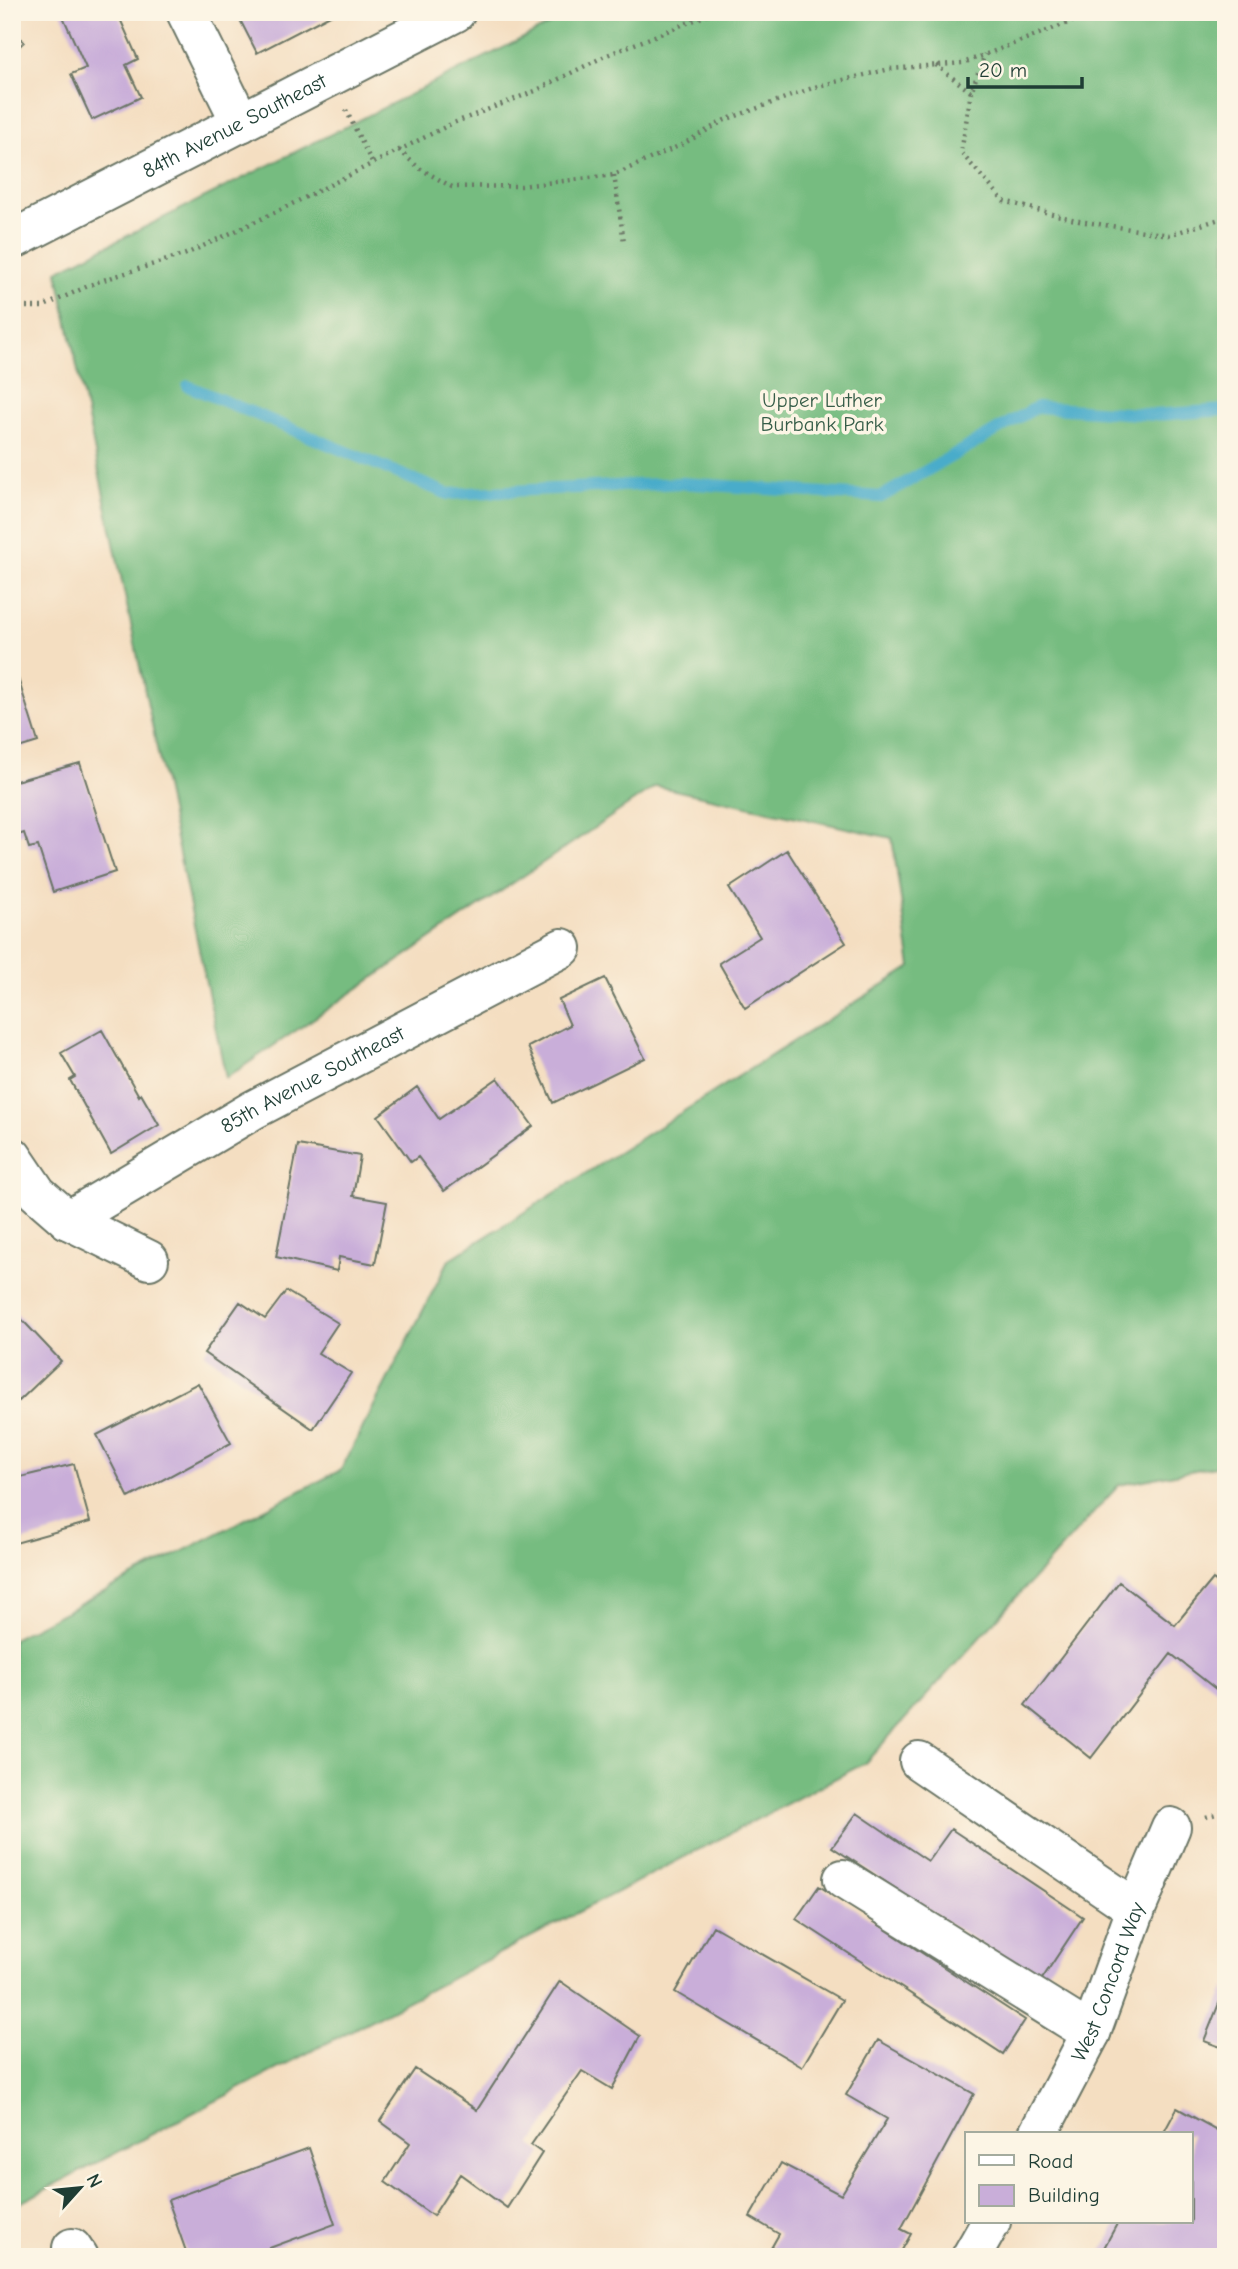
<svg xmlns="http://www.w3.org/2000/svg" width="1238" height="2269" viewBox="0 0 1238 2269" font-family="'Comic Neue',sans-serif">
<rect width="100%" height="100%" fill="#fcf5e5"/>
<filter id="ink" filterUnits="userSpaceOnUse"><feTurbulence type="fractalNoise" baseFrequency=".0143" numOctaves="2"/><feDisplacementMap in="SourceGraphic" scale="14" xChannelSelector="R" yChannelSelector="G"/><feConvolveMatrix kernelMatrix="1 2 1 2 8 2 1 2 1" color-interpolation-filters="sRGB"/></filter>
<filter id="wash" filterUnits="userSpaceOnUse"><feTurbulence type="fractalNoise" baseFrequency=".00686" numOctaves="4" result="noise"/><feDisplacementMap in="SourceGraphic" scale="28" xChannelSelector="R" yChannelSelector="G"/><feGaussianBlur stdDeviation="1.57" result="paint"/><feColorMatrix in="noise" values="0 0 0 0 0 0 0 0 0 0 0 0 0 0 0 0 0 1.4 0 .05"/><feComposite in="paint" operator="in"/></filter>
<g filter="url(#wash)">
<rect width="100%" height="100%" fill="#f4dec1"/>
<path fill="#76bc80" stroke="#4a7c5a" stroke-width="2" d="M575,12h651v1452l-107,21 -254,278 -853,444v-568l329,-169 108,-210 462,-293 -19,-129 -236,-52 -430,292 -169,-807z"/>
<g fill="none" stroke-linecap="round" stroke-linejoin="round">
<path stroke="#4aacca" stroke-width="12" d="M188,386l260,108 234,-11 199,14 156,-90 118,8 71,-5"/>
</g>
<g id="blocks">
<path fill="#c9aed9" d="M61,12h56l21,47 -12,6 15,32 -49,23 -21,-46 15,-6z
M236,12h100l-79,41z
M12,29l12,13 -12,11z
M12,659l26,83 -26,8z
M80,763l35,109 -62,20 -15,-46 -9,2 -5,-15 -12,4v-55z
M787,850l59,93 -101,65 -26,-45 41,-26 -31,-49z
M605,978l40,80 -92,45 -25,-56 42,-22 -11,-25z
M102,1030l37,66 2,-2 18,31 -48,29 -41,-74 5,-3 -14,-24z
M498,1078l35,48 -89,65 -26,-34 -7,5 -33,-46 39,-29 22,32z
M298,1145l62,11 -7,40 34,6 -12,62 -36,-7 -2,14 -61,-14z
M286,1291l52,32 -20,30 33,20 -38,56 -109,-76 36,-51 25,17z
M12,1309l49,52 -42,40 -7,-7z
M198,1383l33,60 -102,55 -32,-63z
M74,1464l16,58 -78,22v-65z
M1213,1579l13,10v108l-55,-43 -80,104 -66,-53 94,-123 56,43z
M857,1813l71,48 23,-32 132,88 -43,65 -208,-135z
M819,1886l206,134 -22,34 -207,-135z
M713,1926l129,74 -40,67 -127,-75z
M560,1981l80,55 -28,53 -30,-18 -51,74 11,8 -35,55 -47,-34 -27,42 -48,-34 25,-39 -30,-22 35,-52 62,41z
M1226,1986v63l-22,-8z
M878,2040l96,54 -73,135 10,5 -13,23h-132l13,-23 -29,-17 31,-54 60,32 46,-76 -41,-24z
M1177,2108l49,27v60l-3,5 3,1v56h-127l19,-35h73v-88h-28z
M309,2148l26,76 -90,33h-57l-20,-57z"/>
</g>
</g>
<g filter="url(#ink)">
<use href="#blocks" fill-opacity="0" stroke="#6a7565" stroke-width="2"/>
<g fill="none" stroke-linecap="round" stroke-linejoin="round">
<g stroke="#6a7565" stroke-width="42">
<g id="minor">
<path d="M186,12l55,111"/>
<path id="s1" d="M12,240l444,-228"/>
<path d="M12,1156l25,37 31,27 81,40"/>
<path id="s2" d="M68,1220l185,-110 309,-162"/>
<path d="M919,1761l217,148"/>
<path d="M843,1879l248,154"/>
<path id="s3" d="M1038,2134l53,-101 45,-124 35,-82"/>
<path d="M72,2248l6,9"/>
<path d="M971,2257l20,-35"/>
</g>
</g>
<path stroke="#6a7565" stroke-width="4.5" stroke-dasharray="2 5" stroke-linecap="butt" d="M936,65l35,27 14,-38
M971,92l-10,61 43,48 75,20 90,14 57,-18
M346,110l26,53
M399,150l20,18 33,19 69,-1 93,-11 69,-31 42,-24 93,-34 72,-17 73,-6 118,-45 10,-6
M614,175l10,67
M12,307h30l55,-25 89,-28 92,-43 173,-87 84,-33 72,-36 108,-43
M1206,1817l20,-6"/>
<use href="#minor" stroke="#fff" stroke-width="38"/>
</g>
</g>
<g text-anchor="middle" stroke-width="7" stroke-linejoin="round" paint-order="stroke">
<g font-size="21" fill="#1f3d34" stroke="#fcf5e5">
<text dy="7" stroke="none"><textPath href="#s1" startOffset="250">84th Avenue Southeast</textPath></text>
<text dy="7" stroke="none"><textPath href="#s2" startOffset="282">85th Avenue Southeast</textPath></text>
<text dy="7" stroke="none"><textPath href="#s3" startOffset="168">West Concord Way</textPath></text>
</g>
<g font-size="21" fill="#365d48" stroke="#fcf5e5">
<text x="822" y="407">Upper Luther<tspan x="822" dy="24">Burbank Park</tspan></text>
</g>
</g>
<rect width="1238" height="2269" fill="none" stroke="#fcf5e5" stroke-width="42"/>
<rect x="965" y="2132" width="228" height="91" fill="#fcf5e5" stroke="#a4ab9e" stroke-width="2"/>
<rect x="979" y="2155" width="35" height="10" fill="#ffffff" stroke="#a4ab9e" stroke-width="2"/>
<text x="1028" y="2168" font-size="21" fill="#1f3d34">Road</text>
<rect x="979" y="2185" width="35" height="21" fill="#c9aed9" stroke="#a4ab9e" stroke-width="2"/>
<text x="1028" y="2202" font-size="21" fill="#1f3d34">Building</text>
<g transform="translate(80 2188) rotate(63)" stroke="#fcf5e5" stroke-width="5" paint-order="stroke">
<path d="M0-5L12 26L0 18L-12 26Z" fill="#1f3d34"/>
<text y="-10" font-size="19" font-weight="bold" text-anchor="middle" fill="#1f3d34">N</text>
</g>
<path d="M968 77v10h114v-10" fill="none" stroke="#1f3d34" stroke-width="3.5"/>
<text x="979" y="77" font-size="21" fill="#1f3d34" stroke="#fcf5e5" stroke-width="5" paint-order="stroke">20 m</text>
</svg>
